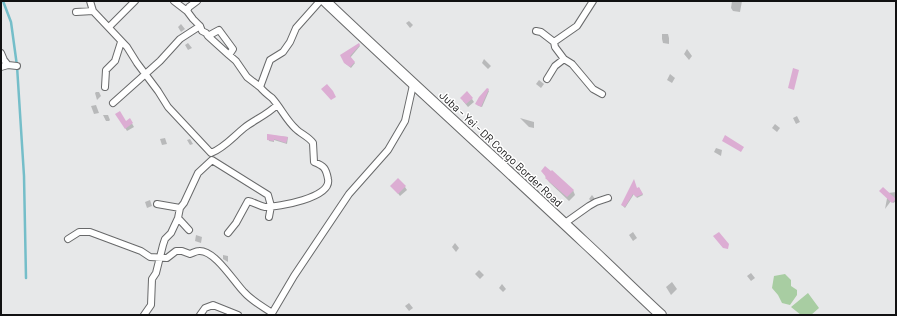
<svg xmlns="http://www.w3.org/2000/svg" width="897" height="316" viewBox="0 0 897 316" font-family="Barlow,sans-serif">
<rect width="100%" height="100%" fill="#e7e8e9"/>
<path fill="#a8cda2" d="M785,274l6,6v6l6,4v5l-7,10 -8,-2 -4,-8 -6,-7 2,-12z
M808,293l11,15 -8,7h-10l-10,-8z"/>
<path fill="#0003" d="M732,1h10l-2,11 -7,-1 -2,-3z
M409,21l4,4 -3,3 -4,-5z
M181,24l4,5 -4,3 -3,-5z
M662,34h6l1,4v6l-6,-1 -1,-4z
M188,43l4,5 -4,2 -3,-5z
M359,45l1,1 -10,12 5,5 -4,5 -5,-4 -5,-8z
M687,49l5,7 -3,4 -5,-6z
M484,59l7,7 -3,3 -6,-6z
M670,74l5,4 -3,5 -5,-3z
M539,80l5,4 -3,4 -5,-4z
M488,90l1,1 -7,16 -5,-2v-1z
M96,92h3l2,4 -4,4 -2,-7z
M472,99l2,3 -6,5 -5,-6z
M96,105l3,8 -5,1 -3,-8z
M117,114l9,8 4,-2 4,7 -7,4z
M103,115h5l2,5 -1,1h-3z
M797,116l3,6 -4,2 -3,-6z
M520,118l14,4v6l-5,-1z
M775,124l5,4 -3,4 -5,-4z
M268,135l20,2 -1,7 -13,-4v2l-5,-1z
M165,138l2,6 -5,1 -2,-6z
M190,139l3,5 -3,1 -3,-5z
M716,148l6,2 -1,6 -7,-4z
M545,176l28,14 2,5 -6,6 -20,-19z
M634,182l3,8 2,-2 4,7 -6,3 -3,-4 -9,14 -3,-3z
M392,186l13,1 2,3 -7,6z
M896,192v11l-1,-1 -2,1 -2,-2 -6,8 3,-16z
M592,195l3,4 -4,2 -2,-2z
M150,200l2,6 -5,2 -2,-6z
M633,232l4,6 -4,3 -4,-6z
M196,235l6,2 -1,6 -6,-2z
M455,243l4,5 -3,4 -4,-5z
M223,255l5,1v6l-5,-3z
M479,270l5,5 -4,4 -5,-5z
M751,273l4,5 -4,3 -4,-5z
M672,282l5,7 -6,6 -5,-8z
M502,284l4,5 -3,3 -4,-4z
M409,303l4,5 -4,3 -4,-5z"/>
<g fill="none" stroke-linecap="round" stroke-linejoin="round">
<path stroke="#75bec9" stroke-width="2.5" d="M3,1l8,21 6,44 7,110 2,102"/>
</g>
<path fill="#dcadd3" d="M359,43l1,2 -10,11 5,6 -5,5 -6,-4 -4,-8z
M793,68l6,2 -5,20 -6,-2z
M327,84l6,7 3,6 -5,3 -10,-11z
M487,88l2,1 -8,18 -6,-3 4,-7z
M467,91l6,7 -7,6 -6,-6z
M120,111l6,10 4,-3 3,5 -8,6 -10,-15z
M267,134h1l20,3 -2,6 -12,-4v2l-7,-1z
M725,135l19,12 -3,5 -19,-11z
M545,166l6,5 1,-1 22,20 -7,7 -22,-19 1,-1 -5,-6z
M398,178l8,8 -8,8 -8,-8z
M634,179l3,9 2,-1 4,7 -7,3 -3,-3 -8,13 -4,-2z
M883,187l13,12 -4,4 -13,-12z
M719,232l10,12 -1,5 -5,-1 -10,-12z"/>
<g fill="none" stroke-linecap="round" stroke-linejoin="round">
<g stroke="#68696a" stroke-width="8">
<path id="minor" d="M90,1l3,10 34,36 10,16 21,28 10,16 43,46c13,-5 22,-16 33,-25 10,-8 23,-13 33,-23
M174,1l13,10
M76,12l17,-1
M200,26l2,5 4,2 2,3 11,-6 14,19 -4,6 7,6 11,16 13,10
M109,27l26,-26
M536,31l5,1 13,10 1,5 9,12 8,5 21,25 9,5
M208,36l21,19
M554,42l23,-16 16,-25
M1,53l3,7 4,5
M1,67l7,-2 9,1
M547,79l8,-13 9,-7
M105,87l1,-17 9,-9 6,-19
M113,103l47,-42 20,-22 20,-13 -7,-7 -6,-8 2,-4 8,-6
M157,204l23,4 4,-5 14,-30 14,-13 56,35 3,11 -2,11
M180,208l-2,10 11,12
M565,223l24,-17 7,-4 12,-4
M228,233l8,-10 12,-22c6,1 11,5 17,6 13,0 67,-9 63,-28 -2,-11 -4,-13 -14,-17l-1,-19c-4,-6 -12,-9 -17,-14 -10,-9 -15,-21 -24,-31 -4,-3 -8,-6 -12,-11l10,-27 13,-8 7,-10 6,-14 24,-27
M68,239l11,-7h11l51,19 9,6 17,1 9,-7h6l8,3c3,-1 6,-3 9,-3 16,-1 35,31 45,41 8,9 18,14 28,21
M144,315l7,-10 1,-26 4,-6 7,-28 2,-6 6,-6 7,-15
M200,315l5,-7 8,-3 25,10
M271,315l23,-39 55,-82 39,-44 17,-29 8,-36"/>
</g>
<g stroke="#68696a" stroke-width="12">
<path id="primary" d="M325,1c85,81 173,160 259,241 26,24 51,49 77,73"/>
</g>
<use href="#minor" stroke="#fff" stroke-width="6"/>
<use href="#primary" stroke="#fff" stroke-width="10"/>
</g>
<g text-anchor="middle" stroke-width="3" stroke-linejoin="round" paint-order="stroke">
<g font-size="11" fill="#111112" stroke="#fff">
<text transform="translate(501 149) rotate(43)" y="4">Juba - Yei - DR Congo Border Road</text>
</g>
</g>
<rect width="897" height="316" fill="none" stroke="#111112" stroke-width="4"/>
</svg>
